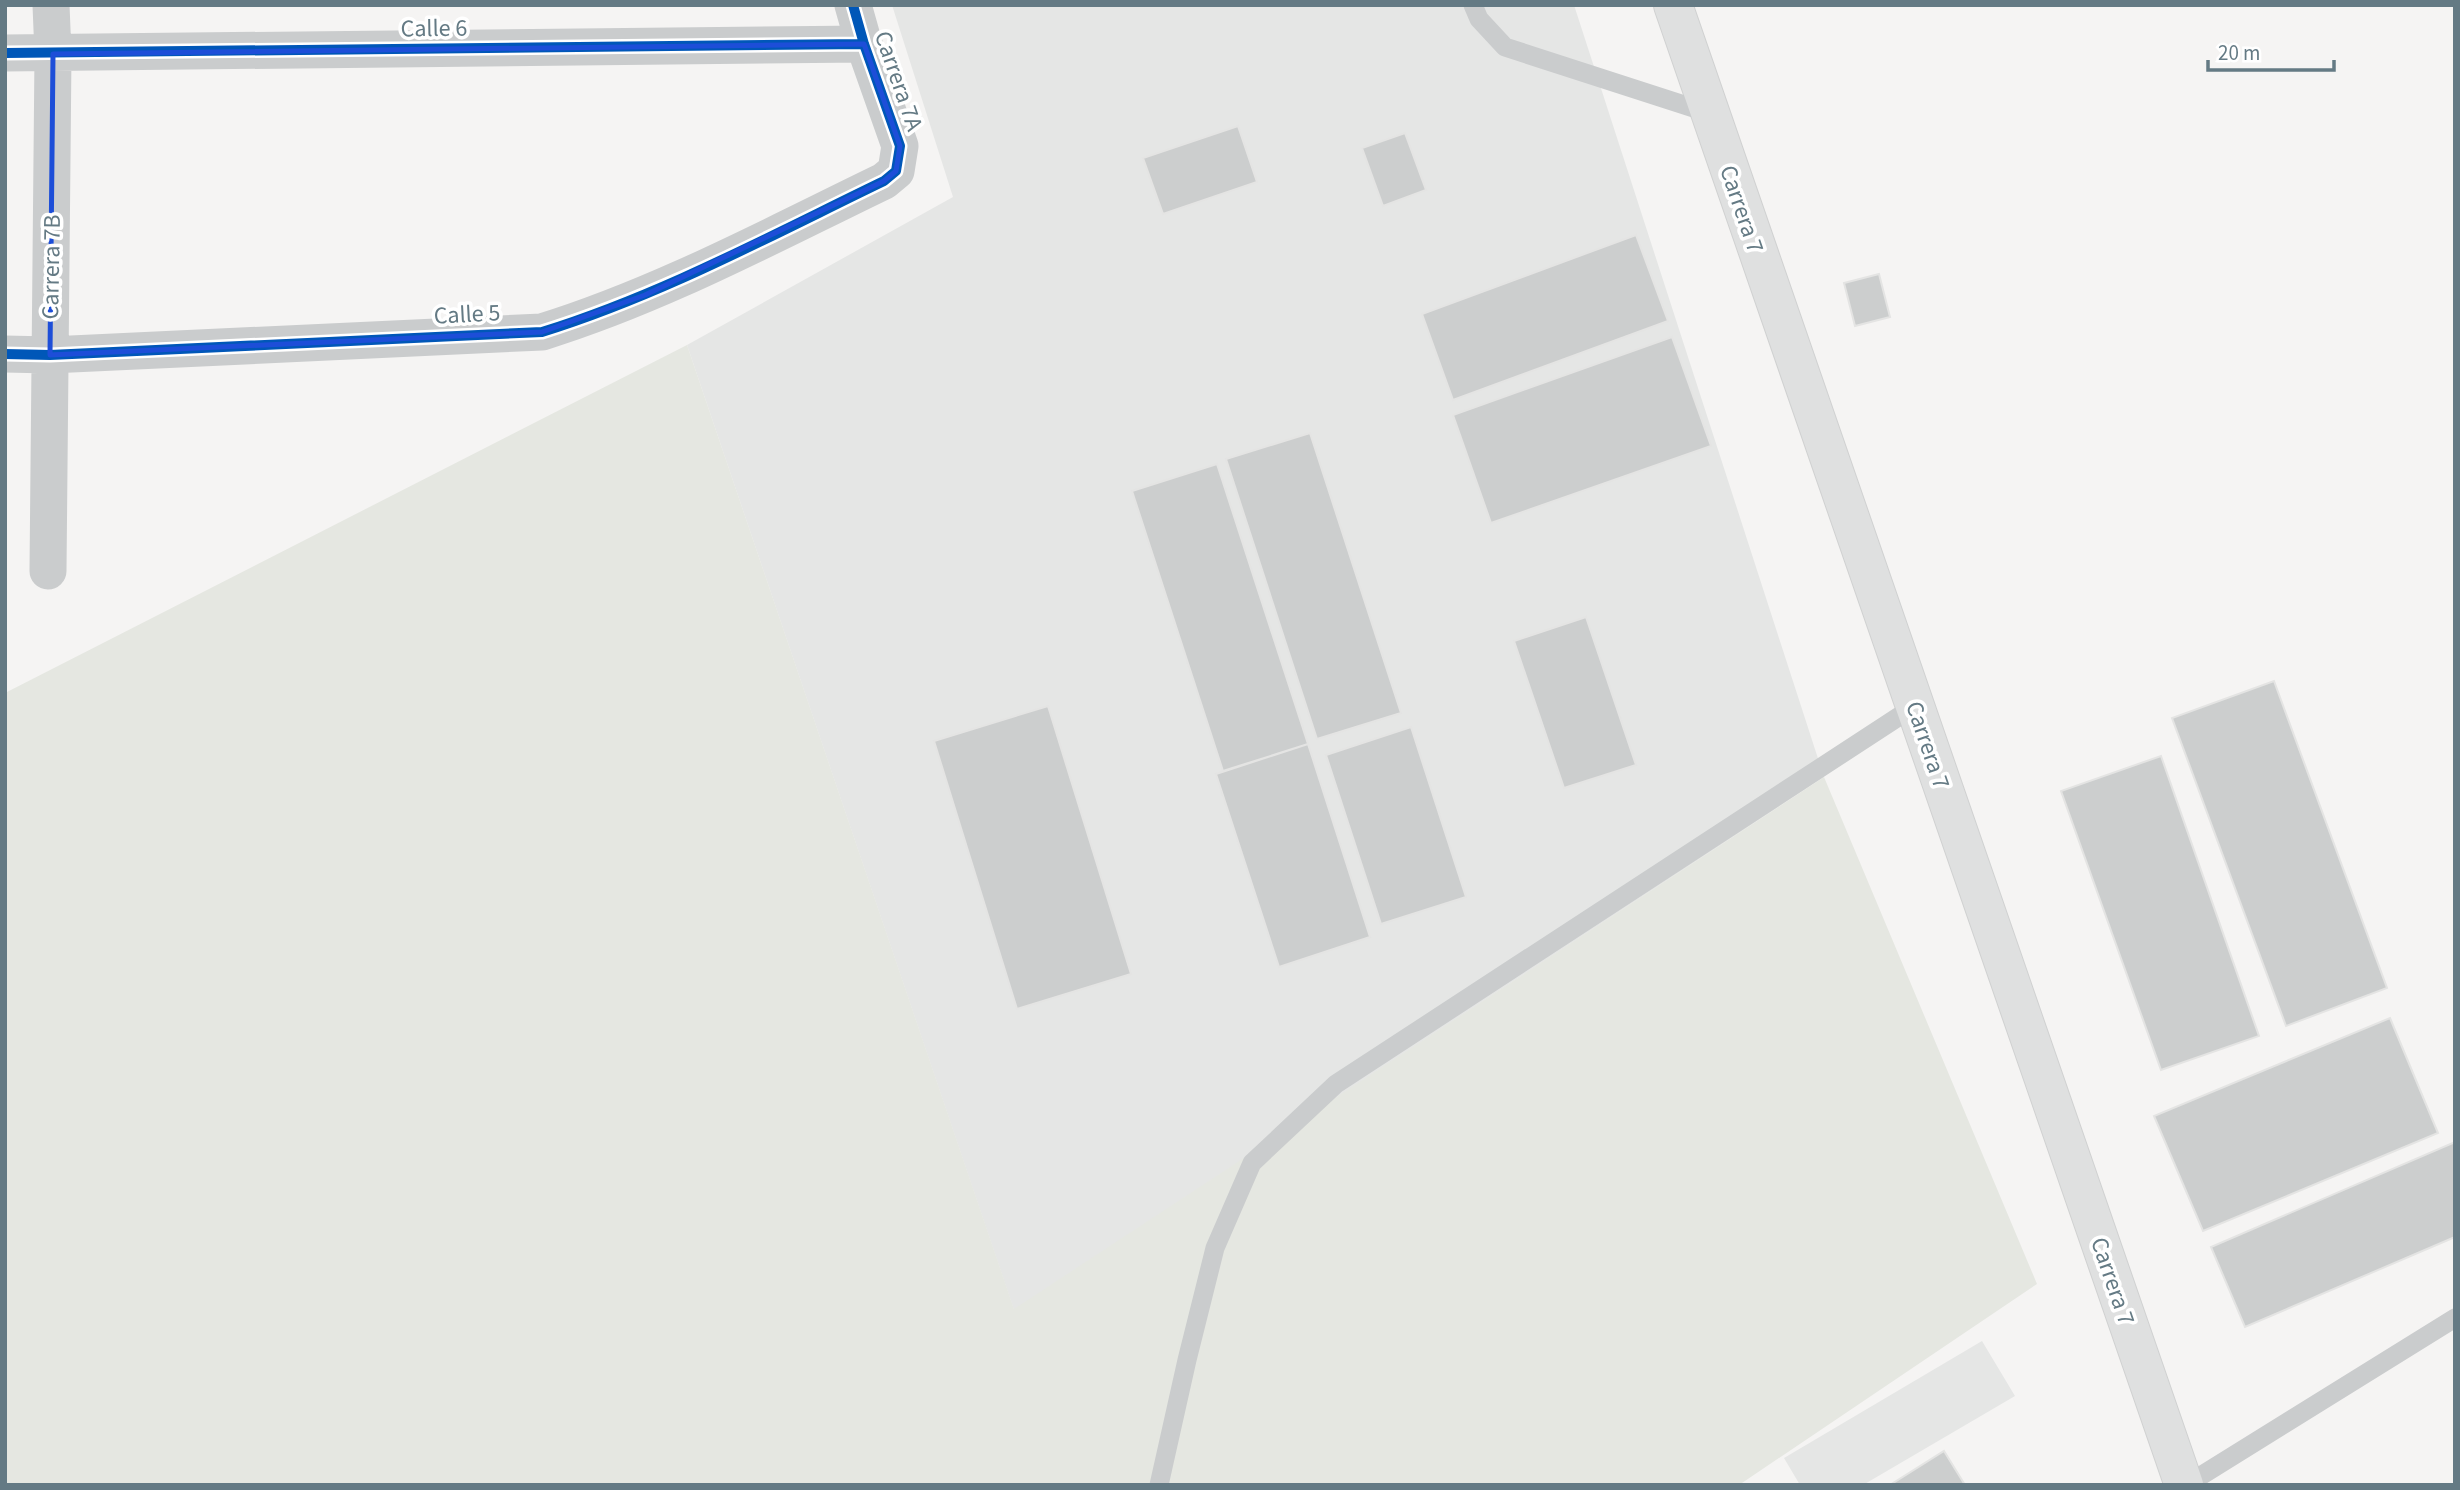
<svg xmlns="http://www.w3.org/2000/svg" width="2460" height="1490" viewBox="0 0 2460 1490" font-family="'Source Sans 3',sans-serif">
<rect width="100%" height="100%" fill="#f5f4f3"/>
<path fill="#e5e6e5" d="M892,5h682l250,772 -810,533 -327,-965 266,-148z
M1982,1341l33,55 -152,89h-63l-16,-27z"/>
<path fill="#e5e7e1" d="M687,345l327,964 810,-532 213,507 -298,201h-1734v-792z"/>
<path fill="#cccece" stroke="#e4e4e3" stroke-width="2" d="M1238,126l19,56 -94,32 -20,-56z
M1405,133l21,57 -43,16 -21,-58z
M1636,235l32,86 -215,79 -31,-86z
M1879,274l11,43 -35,9 -11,-43z
M1672,337l39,109 -220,77 -38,-108z
M1310,433l91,280 -84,26 -91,-280z
M1217,464l91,280 -85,27 -91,-280z
M1586,617l50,148 -72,23 -50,-147z
M2274,681l113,307 -101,38 -114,-308z
M1048,706l83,268 -114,35 -83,-268z
M1411,727l55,170 -85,27 -55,-169z
M1308,744l62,193 -91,30 -63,-193z
M2161,756l98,280 -98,34 -100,-279z
M2390,1018l48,115 -235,98 -49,-115z
M2455,1142v95l-210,90 -34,-80z
M1944,1451l21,34h-75z"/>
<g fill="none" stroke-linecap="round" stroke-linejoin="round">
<g stroke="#d0d1d1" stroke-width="40">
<path id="trunk" d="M1673,5l511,1480"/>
</g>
<path stroke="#cacccd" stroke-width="19" d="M1473,5l6,14 26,28 204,66
M1159,1485l28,-125 28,-112 37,-85 84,-79 579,-378
M2186,1485l269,-167"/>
<path stroke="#cacccd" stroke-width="37" d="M5,53l859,-9
M5,354l45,1 492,-23c119,-37 230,-97 342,-151l12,-10 4,-25 -36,-102 -11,-39
M48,571l5,-517 -2,-49"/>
<use href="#trunk" stroke="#dfe0e0" stroke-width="38"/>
<g stroke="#fff" stroke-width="15">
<path id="cycleway" d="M5,53l859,-9
M5,354l45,1 492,-23c119,-37 230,-97 342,-151l12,-10 4,-25 -36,-102 -11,-39"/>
</g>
<use href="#cycleway" stroke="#0057b8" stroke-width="10"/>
</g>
<path fill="none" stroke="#1d4ed8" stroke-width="5" stroke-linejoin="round" d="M864,44l36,102 -4,25 -12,10 -239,114 -103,37 -492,23 3,-301z"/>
<g text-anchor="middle" stroke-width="7" stroke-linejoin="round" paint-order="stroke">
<g font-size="24" fill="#647a84" stroke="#fff">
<text transform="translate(434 28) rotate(-1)" y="8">Calle 6</text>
<text transform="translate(899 81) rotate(71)" y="8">Carrera 7A</text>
<text transform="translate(1742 209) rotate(71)" y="8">Carrera 7</text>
<text transform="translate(51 267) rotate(-89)" y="8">Carrera 7B</text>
<text transform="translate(467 314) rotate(-3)" y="8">Calle 5</text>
<text transform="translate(1928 745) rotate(71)" y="8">Carrera 7</text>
<text transform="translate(2113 1281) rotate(71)" y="8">Carrera 7</text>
</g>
</g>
<rect width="2460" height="1490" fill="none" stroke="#647a84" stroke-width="14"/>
<path d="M2208 60v10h126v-10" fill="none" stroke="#647a84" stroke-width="3.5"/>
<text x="2218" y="60" font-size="21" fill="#647a84" stroke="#ffffff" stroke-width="5" paint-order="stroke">20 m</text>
</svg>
